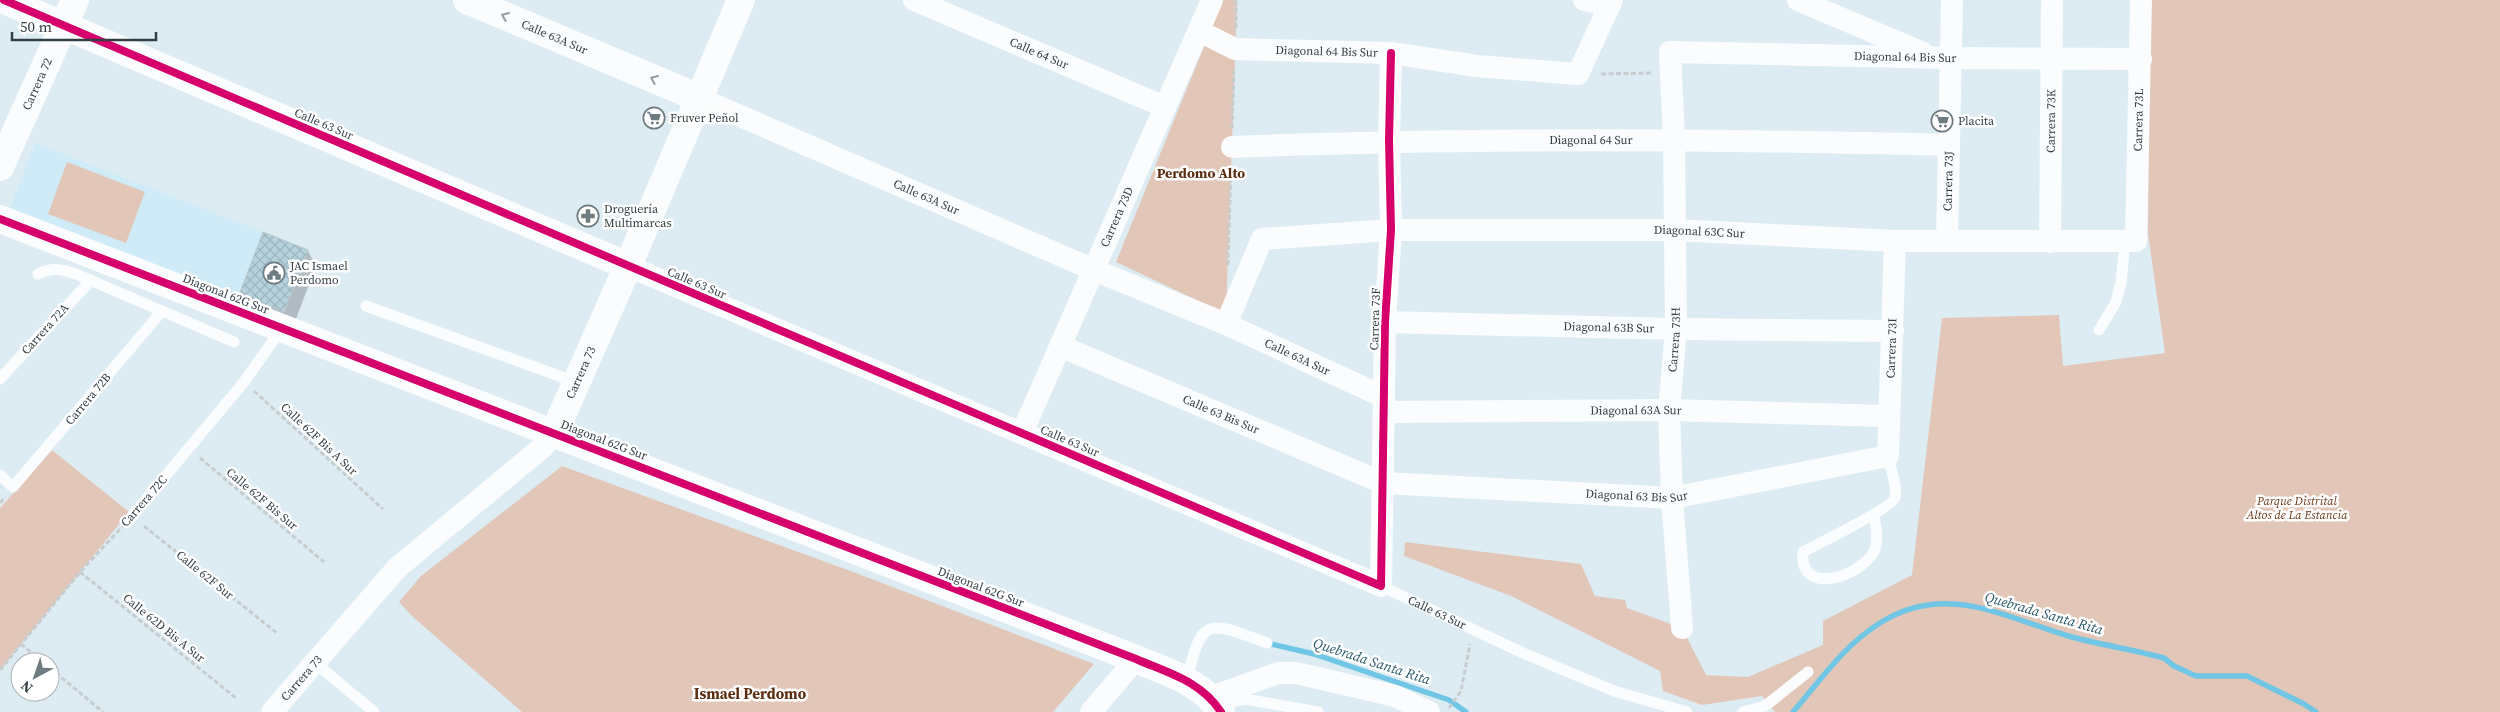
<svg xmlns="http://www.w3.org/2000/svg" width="2500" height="712" viewBox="0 0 2500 712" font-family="'Source Serif 4',serif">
<defs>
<pattern id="building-cross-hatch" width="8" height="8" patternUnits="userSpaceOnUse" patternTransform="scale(1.25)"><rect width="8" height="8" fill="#b5d2dc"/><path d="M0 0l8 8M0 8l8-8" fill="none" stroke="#9cb5be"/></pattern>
</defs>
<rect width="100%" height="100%" fill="#ddecf3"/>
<path fill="#cfebf7" d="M35,143l228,89 -24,65 -229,-89z"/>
<path fill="#e2c7b9" d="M1223,0h14l-11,314 -110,-52z
M2150,0h350v712h-725l-13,-16 -60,9 -39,-14 -3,-20 -149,-75 -107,-40 1,-14 176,22 14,32 30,4 2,8 55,20 24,47 42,2 75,-32v-24l89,-46 30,-257 117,-3 4,51 102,-13 -17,-119z
M67,162l78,30 -19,51 -78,-29z
M52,450l77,62 -129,158v-162z
M562,466l294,107 238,91 -41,48h-531l-109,-95 -14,-15 22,-26z"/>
<path fill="#0003" d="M308,251l8,15 -23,61 -44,-17 -8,-15z"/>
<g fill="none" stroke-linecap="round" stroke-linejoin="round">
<path stroke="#70c6e4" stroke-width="5.5" d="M1267,643l47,11 135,46 17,12
M1793,712c27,-31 50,-66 87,-89 66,-42 126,-5 192,14 30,8 62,13 92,21l10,8 22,10h51l57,28 12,8"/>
</g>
<path fill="url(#building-cross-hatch)" stroke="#bbc7cc" d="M263,232l45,18 -24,62 -45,-17z"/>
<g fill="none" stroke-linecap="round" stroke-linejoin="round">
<path stroke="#c7cdcf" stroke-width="3" stroke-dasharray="5 2.5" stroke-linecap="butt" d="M1236,28v-28
M1601,74l51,-1
M1232,128l2,-59
M1228,265l3,-98
M254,391l129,118
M200,458l124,104
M0,503l5,-6
M144,526l134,108
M80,572l156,126
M21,644l22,18
M50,668l53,44
M0,670l80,-98 43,-46
M1449,708l12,-17 9,-47"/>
<g stroke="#fafcfd" stroke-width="11">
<path d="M38,274c14,-7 23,-5 38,0l158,68"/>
<path d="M366,306l210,76"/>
<path d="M2099,330l17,-28 5,-19 4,-42"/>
<path d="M0,379l91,-99"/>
<path d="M0,475l13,12 149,-176"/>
<path d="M1874,514c1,10 5,25 1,35 -11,27 -77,49 -72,3 13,-7 90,-45 92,-54 3,-12 -5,-30 -7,-42"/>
<path d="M132,516l112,-134 38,-54"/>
<path id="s1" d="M1381,586l142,67 91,38 73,21"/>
<path d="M314,662l60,50"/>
<path d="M1187,681c14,-67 23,-59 80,-38"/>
<path d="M1217,706l28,-7 73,13"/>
<path d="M1743,712l22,-6 43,-34"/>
</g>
<g stroke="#fafcfd" stroke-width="22">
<path id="s2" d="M914,0l251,107"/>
<path d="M1584,0l25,5"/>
<path d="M1798,0l125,53"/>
<path id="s3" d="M1199,31l36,18 156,4 86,13 101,8 34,-74"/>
<path id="s4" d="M699,98l395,172 132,54 158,73"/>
<path id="s5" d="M1232,147c239,-10 477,-8 717,-2"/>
<path id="s6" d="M1947,241l5,-241"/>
<path id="s7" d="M2050,242l2,-242"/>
<path d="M628,266l753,320 4,-264 6,-92 -2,-90 2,-87"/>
<path id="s8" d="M1385,322l291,7 217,2"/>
<path id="s9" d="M1226,324l36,-85 129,-9h282l222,11h241l5,-241"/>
<path id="s10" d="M1060,346l323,137 289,15 216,-42 7,-215"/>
<path id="s11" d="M1384,412l285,-2 220,6"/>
<path id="s12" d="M1022,433l190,-433"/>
<path id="s13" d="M1682,628l-10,-130 -3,-88 7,-81 -2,-190 -4,-87 280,6 191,1"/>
<path d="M1211,697l67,-24h18l99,23 34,16"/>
<path id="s14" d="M272,712l125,-144 147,-122 10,-13"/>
<path d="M1091,712l45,-53"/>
</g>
<g stroke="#fafcfd" stroke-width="28">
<path d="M4,0l624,266"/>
<path id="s15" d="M467,0l232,98"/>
<path id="s16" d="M0,167l75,-167"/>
<path d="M0,219l1136,440c32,14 65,22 85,53"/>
<path id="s17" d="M554,433l74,-167 113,-266"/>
</g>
<g stroke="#fff" stroke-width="11">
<path id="cycleway" d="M4,0l1377,586 4,-264 6,-92 -2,-90 2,-87
M0,219l1136,440c32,14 65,22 85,53"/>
</g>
<use href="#cycleway" stroke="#d6006c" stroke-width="8"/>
</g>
<defs><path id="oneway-chevron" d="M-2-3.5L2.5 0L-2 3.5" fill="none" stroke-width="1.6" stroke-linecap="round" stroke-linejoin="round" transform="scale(1.25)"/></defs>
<g stroke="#969ea0">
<use href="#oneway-chevron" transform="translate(505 16) rotate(-157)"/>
<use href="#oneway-chevron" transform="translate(654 79) rotate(-157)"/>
</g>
<defs>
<g id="supermarket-ring" transform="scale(1.125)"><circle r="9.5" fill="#fff" stroke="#6e7c81" stroke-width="1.5"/><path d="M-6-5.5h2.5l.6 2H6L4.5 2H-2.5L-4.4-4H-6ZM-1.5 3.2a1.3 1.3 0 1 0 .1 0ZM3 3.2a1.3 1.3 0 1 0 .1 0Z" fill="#6e7c81"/></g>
<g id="pharmacy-ring" transform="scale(1.125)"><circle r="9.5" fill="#fff" stroke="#6e7c81" stroke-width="1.5"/><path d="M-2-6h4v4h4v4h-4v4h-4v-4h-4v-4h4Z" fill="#6e7c81"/></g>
<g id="civic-ring" transform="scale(1.125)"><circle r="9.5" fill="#fff" stroke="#6e7c81" stroke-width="1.5"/><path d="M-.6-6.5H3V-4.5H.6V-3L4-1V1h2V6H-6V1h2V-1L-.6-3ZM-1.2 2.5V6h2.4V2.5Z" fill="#6e7c81"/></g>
</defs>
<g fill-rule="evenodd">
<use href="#supermarket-ring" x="654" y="118"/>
<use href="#supermarket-ring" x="1942" y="121"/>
<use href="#pharmacy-ring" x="588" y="216"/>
<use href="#civic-ring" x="274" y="273"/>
</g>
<g text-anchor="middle" stroke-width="5" stroke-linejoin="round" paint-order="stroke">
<g font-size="12" fill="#333f44" stroke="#fff">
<text dy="4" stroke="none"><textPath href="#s15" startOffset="95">Calle 63A Sur</textPath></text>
<text dy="4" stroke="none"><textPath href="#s3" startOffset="132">Diagonal 64 Bis Sur</textPath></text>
<text dy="4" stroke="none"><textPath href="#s2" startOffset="136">Calle 64 Sur</textPath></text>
<text dy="4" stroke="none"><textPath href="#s13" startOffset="812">Diagonal 64 Bis Sur</textPath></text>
<text dy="4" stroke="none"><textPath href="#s16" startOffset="91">Carrera 72</textPath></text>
<text dy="4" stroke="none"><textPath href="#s9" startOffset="1088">Carrera 73L</textPath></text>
<text dy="4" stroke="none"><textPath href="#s7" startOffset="121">Carrera 73K</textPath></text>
<text transform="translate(324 124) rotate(23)" y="4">Calle 63 Sur</text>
<text dy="4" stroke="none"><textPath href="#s5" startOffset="359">Diagonal 64 Sur</textPath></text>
<text dy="4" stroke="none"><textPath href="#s6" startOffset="60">Carrera 73J</textPath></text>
<text dy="4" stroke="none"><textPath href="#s4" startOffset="248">Calle 63A Sur</textPath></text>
<text dy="4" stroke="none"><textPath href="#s12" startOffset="236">Carrera 73D</textPath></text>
<text dy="4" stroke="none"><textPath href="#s9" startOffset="530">Diagonal 63C Sur</textPath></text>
<text transform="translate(697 283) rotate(23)" y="4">Calle 63 Sur</text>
<text transform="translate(226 294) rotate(21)" y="4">Diagonal 62G Sur</text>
<text transform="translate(1375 319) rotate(-88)" y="4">Carrera 73F</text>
<text dy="4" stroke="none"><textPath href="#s8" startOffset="224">Diagonal 63B Sur</textPath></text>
<text transform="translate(45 329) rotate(-48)" y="4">Carrera 72A</text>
<text dy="4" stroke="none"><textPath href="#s13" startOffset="289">Carrera 73H</textPath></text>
<text dy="4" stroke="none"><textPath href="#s10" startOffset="968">Carrera 73I</textPath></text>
<text dy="4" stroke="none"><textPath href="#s4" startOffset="652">Calle 63A Sur</textPath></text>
<text dy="4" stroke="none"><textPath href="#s17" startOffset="66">Carrera 73</textPath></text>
<text transform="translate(88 399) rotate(-50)" y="4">Carrera 72B</text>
<text dy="4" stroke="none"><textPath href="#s11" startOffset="252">Diagonal 63A Sur</textPath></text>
<text dy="4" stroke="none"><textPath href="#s10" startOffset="175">Calle 63 Bis Sur</textPath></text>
<text transform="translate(319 439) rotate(43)" y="4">Calle 62F Bis A Sur</text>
<text transform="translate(604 440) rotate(21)" y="4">Diagonal 62G Sur</text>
<text transform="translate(1070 441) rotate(23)" y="4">Calle 63 Sur</text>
<text dy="4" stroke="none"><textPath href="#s10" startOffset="605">Diagonal 63 Bis Sur</textPath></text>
<text transform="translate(262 499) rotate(40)" y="4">Calle 62F Bis Sur</text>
<text transform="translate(144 501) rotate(-49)" y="4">Carrera 72C</text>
<text transform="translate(205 575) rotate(39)" y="4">Calle 62F Sur</text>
<text transform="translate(981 587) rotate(21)" y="4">Diagonal 62G Sur</text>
<text dy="4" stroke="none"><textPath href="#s1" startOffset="62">Calle 63 Sur</textPath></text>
<text transform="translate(164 628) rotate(39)" y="4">Calle 62D Bis A Sur</text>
<text dy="4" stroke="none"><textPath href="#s14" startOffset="45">Carrera 73</textPath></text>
</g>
<g font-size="12" fill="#333f44" stroke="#fff" text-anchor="start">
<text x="670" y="122">Fruver Peñol</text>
<text x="1958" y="125">Placita</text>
<text x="604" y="213">Droguería<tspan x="604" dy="14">Multimarcas</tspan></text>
<text x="290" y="270">JAC Ismael<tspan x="290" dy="14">Perdomo</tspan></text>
</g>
<g font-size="12" font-style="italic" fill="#6f3a19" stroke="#fff">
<text x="2297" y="505">Parque Distrital<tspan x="2297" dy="14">Altos de La Estancia</tspan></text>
</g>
<g font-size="14" font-weight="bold" fill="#5c2d10" stroke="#fff">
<text x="1201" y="178">Perdomo Alto</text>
</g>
<g font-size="14" font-style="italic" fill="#275768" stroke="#fff">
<text transform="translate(2044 613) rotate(16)" y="5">Quebrada Santa Rita</text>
<text transform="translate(1372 661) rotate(18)" y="5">Quebrada Santa Rita</text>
</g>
<g font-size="15" font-weight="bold" fill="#5c2d10" stroke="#fff">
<text x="750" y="699">Ismael Perdomo</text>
</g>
</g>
<g transform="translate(35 677) rotate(220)"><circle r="24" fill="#ffffff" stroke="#adb2b4"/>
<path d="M0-4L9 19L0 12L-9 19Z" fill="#6e7c81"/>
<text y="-8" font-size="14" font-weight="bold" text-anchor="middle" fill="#333f44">N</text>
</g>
<path d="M12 32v8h144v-8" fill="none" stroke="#333f44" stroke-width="2.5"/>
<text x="20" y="32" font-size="15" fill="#333f44" stroke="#ffffff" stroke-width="4" paint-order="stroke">50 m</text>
</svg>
